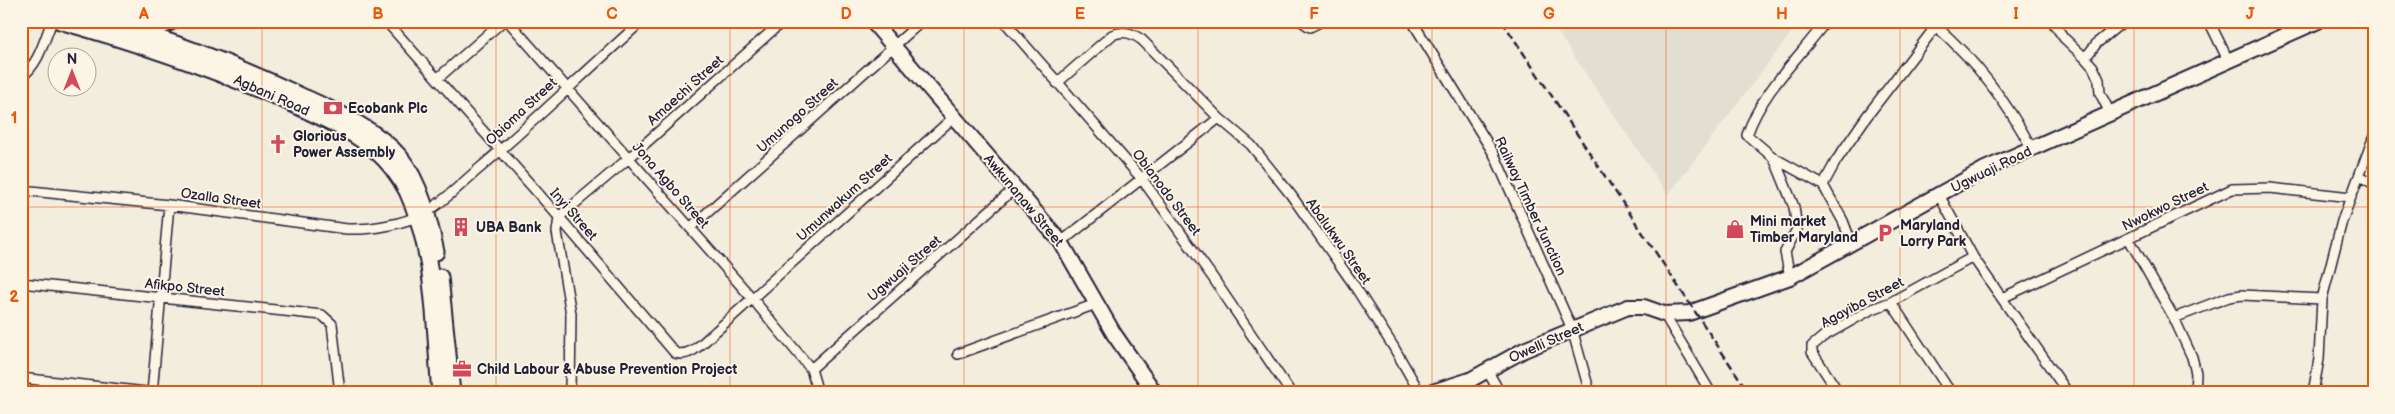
<svg xmlns="http://www.w3.org/2000/svg" width="2395" height="414" viewBox="0 0 2395 414" font-family="'Balsamiq Sans',sans-serif">
<rect width="100%" height="100%" fill="#f3edde"/>
<filter id="ink" filterUnits="userSpaceOnUse"><feTurbulence type="fractalNoise" baseFrequency=".02" numOctaves="2"/><feDisplacementMap in="SourceGraphic" scale="10" xChannelSelector="R" yChannelSelector="G"/><feConvolveMatrix kernelMatrix="1 2 1 2 8 2 1 2 1" color-interpolation-filters="sRGB"/></filter>
<g filter="url(#ink)">
<path fill="#e3ded2" d="M1550,21h250l-132,174z"/>
<g fill="none" stroke-linecap="round" stroke-linejoin="round">
<g stroke="#22223b" stroke-width="12">
<path id="street" d="M386,21l173,196 116,136c16,5 29,-12 41,-22l238,-214
M508,21l243,276 60,72 7,24
M1004,21l138,158 69,96 80,118
M1301,21l9,6 12,-6
M1412,21l82,133 78,175 18,64
M2052,21l12,17 21,20 12,-15 23,-19
M2209,21l20,41
M1937,27c40,35 70,75 95,122
M2085,58l8,9 6,13 1,13 11,22
M21,77c18,-13 23,-36 31,-56
M437,79l66,-58
M1057,83l55,-48c12,-5 20,-2 30,5l77,78
M1774,158l49,27
M2360,176l14,8
M21,190l148,15 178,24c24,1 57,-5 78,-16 20,-12 38,-31 56,-46 55,-47 107,-98 161,-146
M1939,195l34,62 95,136
M690,228l232,-207
M2129,239l45,79 18,39 4,16 -1,20
M1061,242l158,-124 32,27 40,50 61,87 41,64 27,47
M1851,242l-8,-21 -20,-36 13,-24 31,-45 73,-95
M1790,277l-5,-25 12,-23 -3,-22 -20,-49 -27,-23c15,-44 52,-77 79,-114
M21,283l301,32 10,9 8,69
M2002,298l230,-109 38,-1 81,9
M1891,302l60,91
M1664,314l47,79
M2174,318l55,-21 13,-2 80,4
M958,354l138,-50
M811,369l204,-181
M1487,370l13,23
M21,378l134,15
M152,393l17,-188
M570,393l1,-79 -14,-82 2,-15 70,-59 154,-137
M1839,393l-27,-41v-6l12,-10 46,-26 21,-8 82,-45
M2313,393l6,-34 3,-60 20,-78 32,-85"/>
</g>
<g stroke="#22223b" stroke-width="18">
<path id="secondary" d="M872,21l189,221 53,92 41,59
M142,39l5,-6 27,-12
M1429,393l41,-13 54,-30 104,-43h16l20,7 25,-1 101,-36 193,-107 335,-149"/>
</g>
<g stroke="#22223b" stroke-width="19">
<path id="primary" d="M60,21c81,23 162,50 239,86 25,12 54,24 76,43 13,11 24,26 32,41 29,62 27,136 33,202
M101,21c68,18 132,43 196,73 33,15 79,34 103,63 21,26 29,63 36,95
M440,277l12,116"/>
</g>
<use href="#street" stroke="#fcf5e5" stroke-width="9"/>
<use href="#secondary" stroke="#fcf5e5" stroke-width="14"/>
<use href="#primary" stroke="#fcf5e5" stroke-width="15"/>
<path stroke="#22223b" stroke-width="2.5" stroke-dasharray="8 4" stroke-linecap="butt" d="M1502,21l247,372"/>
</g>
</g>
<path fill="none" stroke="#e8590c" stroke-width="1" stroke-opacity="0.55" d="M262,21v372M496,21v372M730,21v372M964,21v372M1198,21v372M1432,21v372M1666,21v372M1900,21v372M2134,21v372M21,207h2353"/>
<defs>
<g id="bank-bare" transform="scale(1.5)"><path d="M-6-4H6V4H-6ZM0-2.3a2.3 2.3 0 1 0 0 4.6a2.3 2.3 0 1 0 0-4.6Z" fill="#d1495b" stroke="#fcf5e5" stroke-width="2.5" paint-order="stroke"/></g>
<g id="church-bare" transform="scale(1.5)"><path d="M-1.2-6h2.4v3.5h3.3v2.4h-3.3V6h-2.4V-.1h-3.3v-2.4h3.3Z" fill="#d1495b" stroke="#fcf5e5" stroke-width="2.5" paint-order="stroke"/></g>
<g id="building-bare" transform="scale(1.5)"><path d="M-4-6H4V6H1V3H-1V6H-4ZM-2.5-4.3h1.7v1.8h-1.7ZM.8-4.3h1.7v1.8H.8ZM-2.5-1h1.7V.8h-1.7ZM.8-1h1.7V.8H.8Z" fill="#d1495b" stroke="#fcf5e5" stroke-width="2.5" paint-order="stroke"/></g>
<g id="shop-bare" transform="scale(1.5)"><path d="M-5-2.5h2.3a2.7 3.5 0 0 1 5.4 0H5L5.5 6h-11ZM-1.5-2.5h3a1.5 2.3 0 0 0-3 0Z" fill="#d1495b" stroke="#fcf5e5" stroke-width="2.5" paint-order="stroke"/></g>
<g id="parking-bare" transform="scale(1.5)"><path d="M-3.5-5.5H1a3.5 3.5 0 0 1 0 7H-1V5.5H-3.5ZM-1-3.4V-.6H.8a1.4 1.4 0 0 0 0-2.8Z" fill="#d1495b" stroke="#fcf5e5" stroke-width="2.5" paint-order="stroke"/></g>
<g id="office-bare" transform="scale(1.5)"><path d="M-6-3h4V-5.5h4V-3h4V5H-6ZM-1-4.5V-3h2v-1.5ZM-6 0V1H6V0Z" fill="#d1495b" stroke="#fcf5e5" stroke-width="2.5" paint-order="stroke"/></g>
</defs>
<g fill-rule="evenodd">
<use href="#bank-bare" x="333" y="108"/>
<use href="#church-bare" x="278" y="144"/>
<use href="#building-bare" x="461" y="227"/>
<use href="#shop-bare" x="1735" y="229"/>
<use href="#parking-bare" x="1885" y="233"/>
<use href="#office-bare" x="462" y="369"/>
</g>
<g text-anchor="middle" stroke-width="4" stroke-linejoin="round" paint-order="stroke">
<g font-size="14" fill="#22223b" stroke="#fcf5e5">
<text transform="translate(685 90) rotate(-42)" y="5">Amaechi Street</text>
<text transform="translate(272 95) rotate(24)" y="5">Agbani Road</text>
<text transform="translate(521 111) rotate(-43)" y="5">Obioma Street</text>
<text transform="translate(797 115) rotate(-42)" y="5">Umunogo Street</text>
<text transform="translate(1991 169) rotate(-26)" y="5">Ugwuaji Road</text>
<text transform="translate(671 185) rotate(49)" y="5">Jona Agbo Street</text>
<text transform="translate(1167 192) rotate(53)" y="5">Obianodo Street</text>
<text transform="translate(844 197) rotate(-42)" y="5">Umunwakum Street</text>
<text transform="translate(221 198) rotate(8)" y="5">Ozalla Street</text>
<text transform="translate(1024 200) rotate(50)" y="5">Awkunanaw Street</text>
<text transform="translate(1531 206) rotate(65)" y="5">Railway Timber Junction</text>
<text transform="translate(2165 206) rotate(-26)" y="5">Nwokwo Street</text>
<text transform="translate(574 214) rotate(49)" y="5">Inyi Street</text>
<text transform="translate(1339 241) rotate(55)" y="5">Abalukwu Street</text>
<text transform="translate(904 268) rotate(-41)" y="5">Ugwuaji Street</text>
<text transform="translate(185 287) rotate(6)" y="5">Afikpo Street</text>
<text transform="translate(1862 302) rotate(-28)" y="5">Agayiba Street</text>
<text transform="translate(1546 342) rotate(-24)" y="5">Owelli Street</text>
</g>
<g font-size="14" font-weight="bold" fill="#22223b" stroke="#fcf5e5" text-anchor="start">
<text x="348" y="113">Ecobank Plc</text>
<text x="293" y="141">Glorious<tspan x="293" dy="16">Power Assembly</tspan></text>
<text x="1750" y="226">Mini market<tspan x="1750" dy="16">Timber Maryland</tspan></text>
<text x="1900" y="230">Maryland<tspan x="1900" dy="16">Lorry Park</tspan></text>
<text x="476" y="232">UBA Bank</text>
<text x="477" y="374">Child Labour &amp; Abuse Prevention Project</text>
</g>
</g>
<rect width="2395" height="414" fill="none" stroke="#fcf5e5" stroke-width="55"/>
<g transform="translate(72 72)"><circle r="24" fill="#fcf5e5" stroke="#a5a1a1"/>
<path d="M0-4L9 19L0 12L-9 19Z" fill="#d1495b"/>
<text y="-8" font-size="14" font-weight="bold" text-anchor="middle" fill="#22223b">N</text>
</g>
<rect x="28" y="28" width="2340" height="358" fill="none" stroke="#e8590c" stroke-width="2"/>
<g font-size="16" text-anchor="middle" font-weight="bold" fill="#e8590c">
<text x="144" y="19">A</text>
<text x="378" y="19">B</text>
<text x="612" y="19">C</text>
<text x="846" y="19">D</text>
<text x="1080" y="19">E</text>
<text x="1314" y="19">F</text>
<text x="1549" y="19">G</text>
<text x="1782" y="19">H</text>
<text x="2016" y="19">I</text>
<text x="2250" y="19">J</text>
<text x="14" y="123">1</text>
<text x="14" y="302">2</text>
</g>
</svg>
